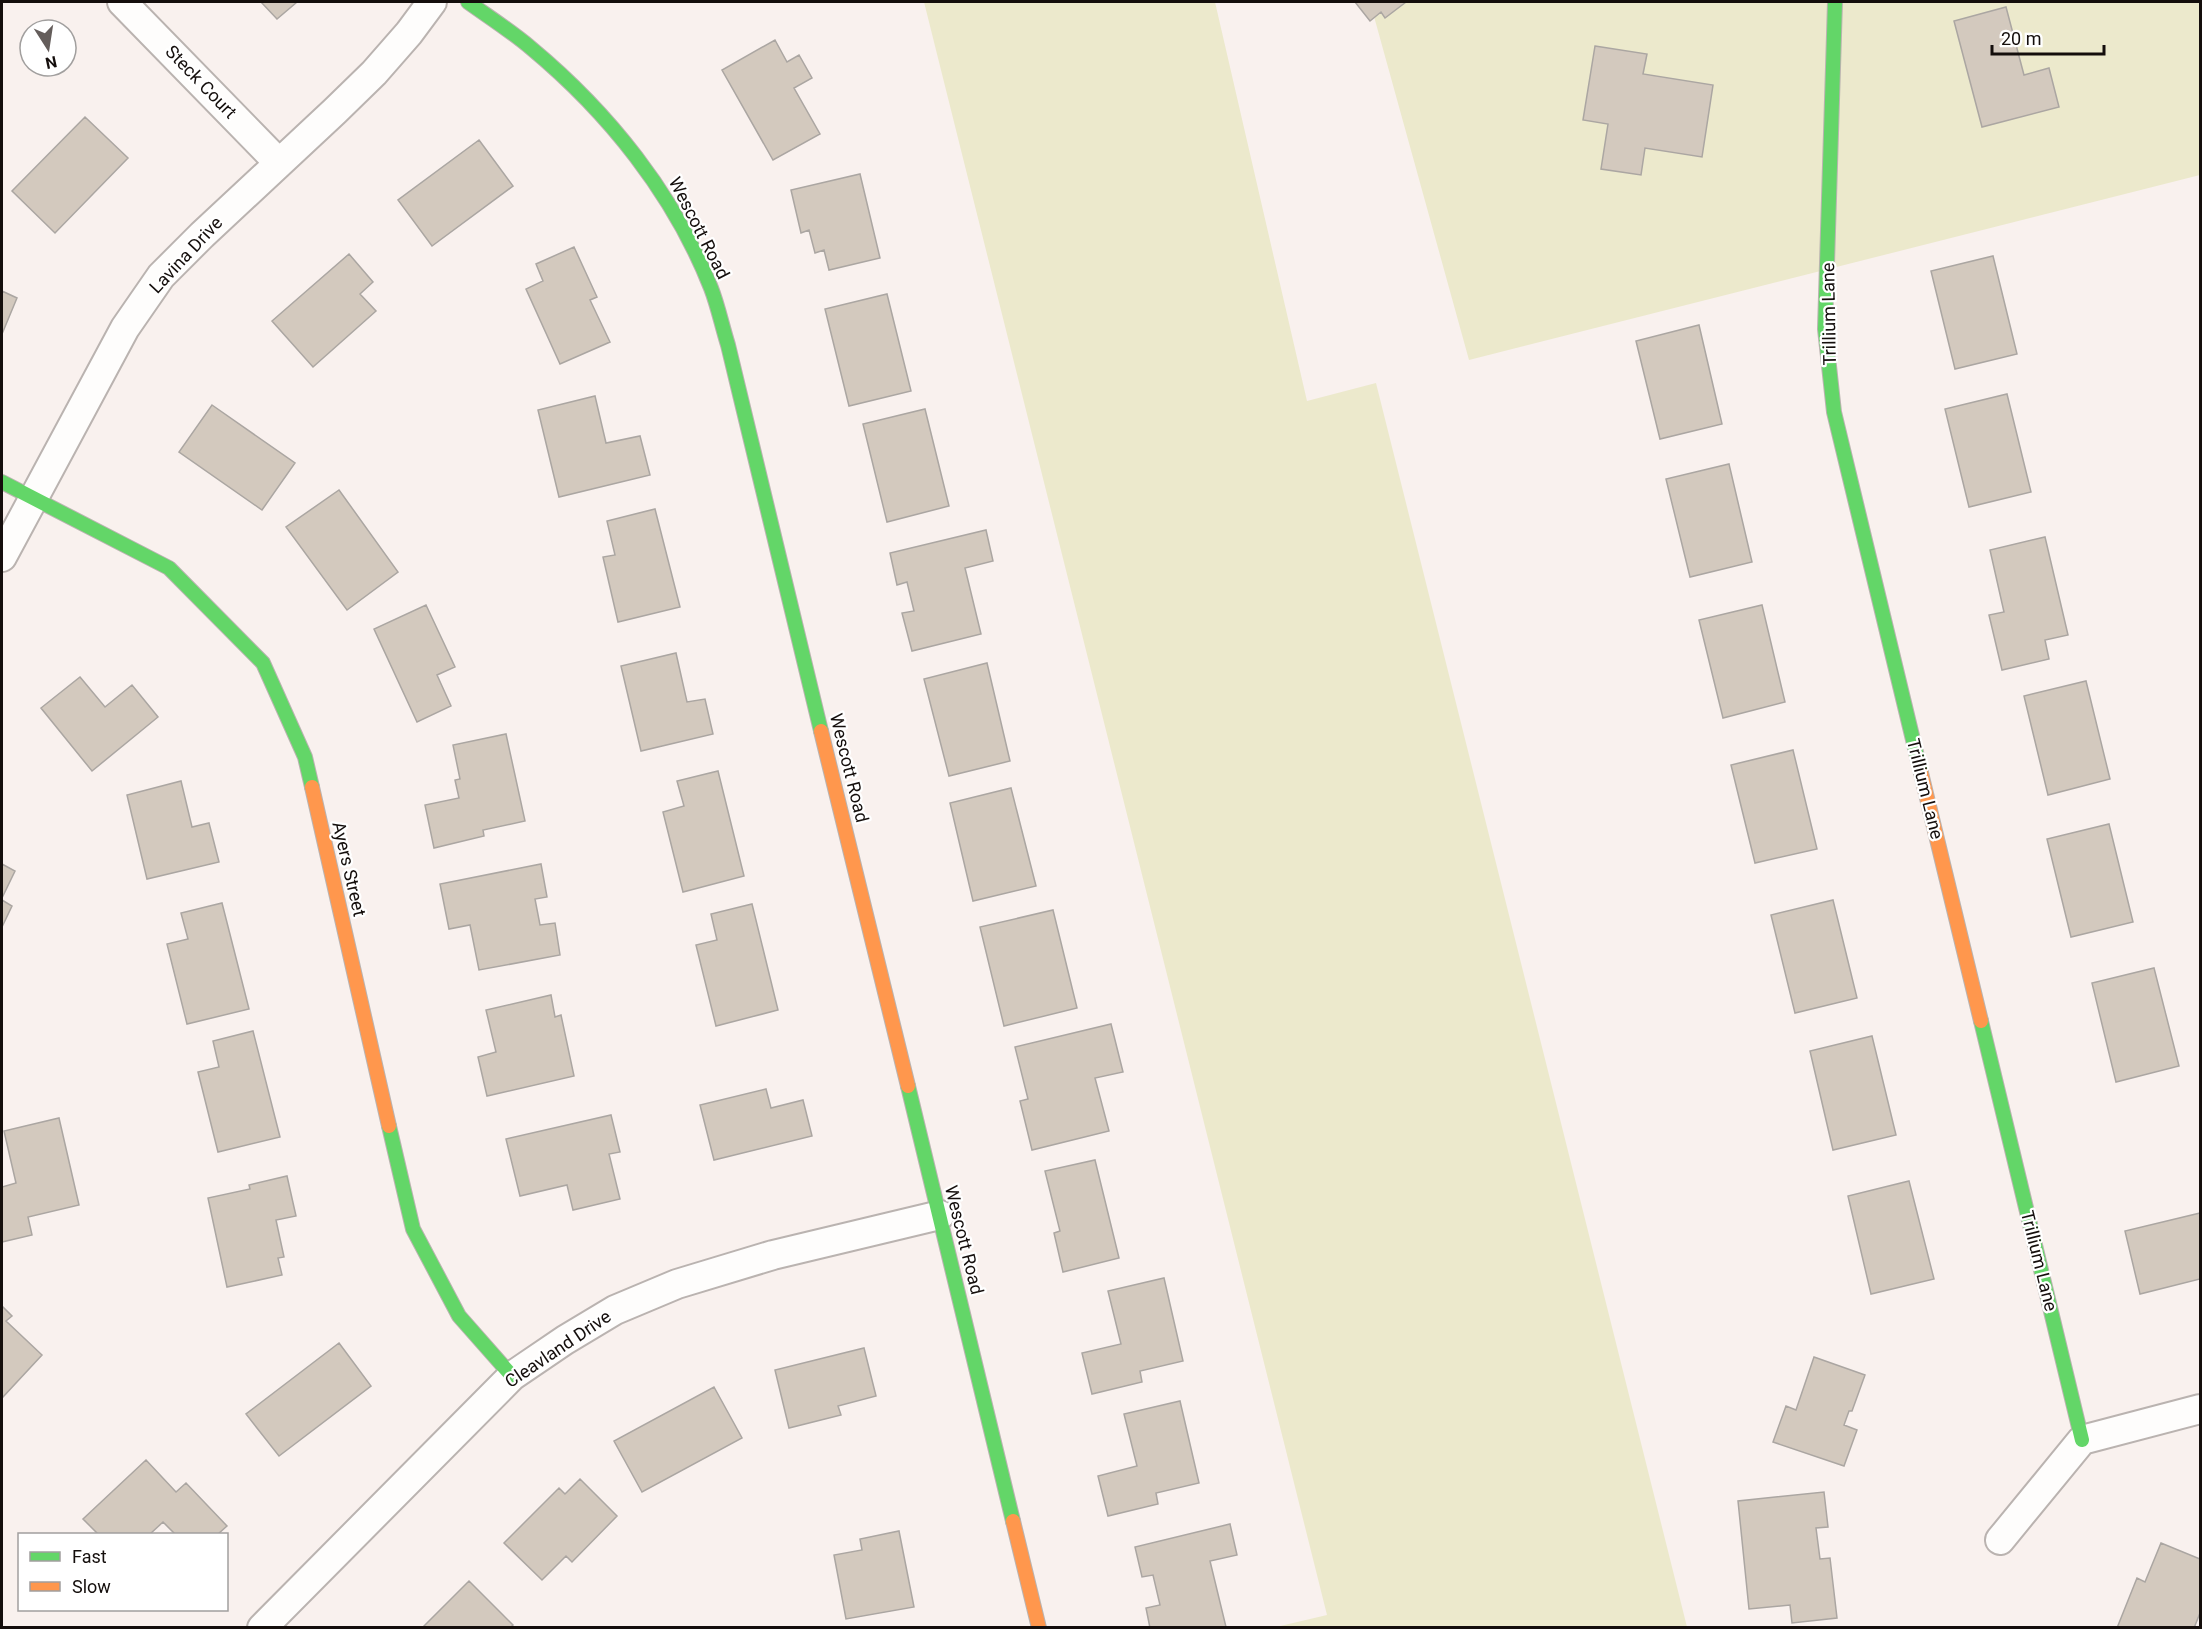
<svg xmlns="http://www.w3.org/2000/svg" width="2202" height="1629" viewBox="0 0 2202 1629" font-family="Roboto,sans-serif">
<rect width="100%" height="100%" fill="#f9f1ee"/>
<path fill="#ece9cc" d="M924,2h291l92,399 69,-18 311,1244h-411l51,-12z
M1370,2h830v173l-731,185z"/>
<path fill="#d3c9be" stroke="#aba6a2" stroke-width="1.5" d="M261,2h36l-20,17z
M1355,2h51l-21,16 -4,-6 -11,9z
M2006,7l18,68 25,-7 10,39 -77,20 -28,-106z
M775,40l12,22 12,-7 13,23 -18,10 26,46 -47,26 -51,-90z
M1595,46l52,8 -4,20 70,11 -11,72 -57,-9 -4,27 -40,-6 7,-45 -25,-4z
M85,117l43,41 -73,75 -43,-42z
M479,140l34,46 -81,60 -34,-46z
M860,174l20,84 -51,12 -5,-20 -9,3 -6,-23 -8,3 -10,-43z
M574,247l23,50 -7,3 20,42 -50,22 -34,-75 17,-8 -7,-17z
M349,254l24,28 -13,12 16,17 -63,56 -41,-46z
M1993,256l24,98 -62,15 -24,-98z
M2,291l15,7 -15,36z
M887,294l24,97 -62,15 -24,-97z
M1699,325l23,99 -62,15 -24,-98z
M2007,394l24,98 -62,15 -24,-98z
M595,396l11,47 34,-7 10,39 -91,22 -21,-87z
M212,405l83,58 -33,47 -83,-58z
M925,409l24,97 -62,16 -24,-98z
M1729,464l23,98 -62,15 -24,-98z
M339,490l59,82 -51,38 -61,-83z
M655,509l25,98 -62,15 -15,-65 12,-2 -8,-34z
M986,530l7,31 -28,7 16,66 -69,17 -10,-38 12,-2 -7,-29 -10,3 -7,-32z
M2045,537l23,98 -23,5 4,19 -47,11 -13,-55 15,-3 -14,-62z
M426,605l29,62 -18,8 14,31 -34,16 -43,-93z
M1762,605l23,97 -62,16 -24,-98z
M676,653l11,49 18,-3 8,35 -72,17 -20,-85z
M987,663l23,98 -61,15 -25,-97z
M80,677l25,30 27,-22 26,32 -66,54 -51,-63z
M2086,681l24,98 -62,16 -24,-99z
M506,734l19,87 -42,9 1,6 -50,12 -9,-43 34,-7 -4,-18 5,-1 -7,-34z
M1793,750l24,99 -62,14 -24,-98z
M718,771l26,105 -61,16 -20,-80 21,-6 -7,-25z
M181,781l11,46 17,-4 10,39 -72,17 -20,-84z
M1011,788l25,98 -63,15 -23,-98z
M2109,824l24,98 -62,15 -24,-98z
M2,864l13,7 -13,27z
M541,864l6,33 -12,2 5,26 15,-2 5,32 -81,15 -9,-45 -21,4 -9,-45z
M2,900l10,6 -10,21z
M1833,900l24,98 -62,15 -24,-98z
M222,903l27,106 -62,15 -20,-80 21,-5 -7,-26z
M752,904l26,106 -62,16 -20,-81 21,-5 -6,-26z
M1053,910l24,98 -73,18 -24,-99z
M2154,968l25,98 -63,16 -24,-99z
M551,995l4,22 6,-2 13,61 -87,20 -9,-39 18,-5 -10,-42z
M1111,1024l12,48 -28,6 14,53 -77,19 -12,-49 8,-2 -13,-52z
M253,1031l27,106 -62,15 -20,-80 21,-5 -6,-26z
M1872,1036l24,99 -63,15 -23,-99z
M766,1089l5,19 32,-8 9,36 -98,24 -14,-55z
M611,1115l9,37 -11,2 11,45 -47,11 -6,-25 -47,11 -14,-57z
M59,1118l20,87 -51,12 4,18 -30,7v-55l14,-4 -12,-52z
M1095,1160l24,98 -56,14 -9,-39 6,-2 -15,-60z
M287,1176l9,40 -20,4 8,37 -6,1 4,17 -55,12 -19,-89 42,-9 -1,-4z
M1909,1181l25,98 -63,15 -23,-98z
M2200,1213v66l-60,15 -15,-63z
M1164,1278l19,83 -43,10 2,11 -50,12 -10,-41 39,-9 -13,-53z
M2,1306l10,10 -6,5 36,34 -40,43z
M339,1343l32,43 -92,70 -33,-42z
M864,1348l12,48 -38,10 3,9 -52,13 -14,-58z
M1814,1357l51,18 -13,36h-3l-5,14 13,5 -13,36 -71,-24 13,-36 10,4z
M714,1387l28,51 -100,54 -28,-51z
M1180,1401l19,82 -43,10 2,11 -50,12 -10,-40 39,-10 -13,-52z
M146,1460l30,32 10,-9 41,43 -9,8h-43l-12,-12 -13,12h-52l-15,-15z
M580,1479l37,37 -45,46 -6,-6 -24,24 -38,-37 55,-55 6,6z
M1824,1492l4,35 -12,1 4,31 10,-1 7,60 -45,5 -2,-18 -41,4 -11,-108z
M1230,1524l7,31 -27,6 16,66 -76,1 -4,-20 14,-3 -7,-30 -11,2 -7,-30z
M899,1531l15,76 -68,12 -12,-64 28,-5 -2,-11z
M2161,1543l39,16v54l-6,15h-77l20,-50 8,4z
M469,1581l44,44 -3,3h-88z"/>
<g fill="none" stroke-linecap="round" stroke-linejoin="round">
<g stroke="#bab3b0" stroke-width="32">
<path id="street" d="M122,2l157,161
M2,557l123,-229 36,-52 41,-41 133,-124 39,-38 35,-40 23,-31
M2000,1540l82,-100 118,-31
M262,1628l250,-252 53,-36 50,-30 62,-26 96,-29 167,-40"/>
</g>
<g stroke="#bab3b0" stroke-width="16">
<path id="fast" d="M468,2c21,15 43,29 63,46 77,64 143,146 180,240 7,18 11,38 17,57l93,386
M1835,2l-10,327 9,83 87,361
M2,482l167,86 94,95 42,94 7,30
M1981,1021l101,419
M908,1086l105,435
M389,1126l24,103 46,87 53,60"/>
</g>
<g stroke="#bab3b0" stroke-width="16">
<path id="slow" d="M821,731l87,355
M1921,773l60,248
M312,787l77,339
M1013,1521l26,107"/>
</g>
<use href="#street" stroke="#fefdfc" stroke-width="28"/>
<use href="#fast" stroke="#63d668" stroke-width="14"/>
<use href="#slow" stroke="#ff974d" stroke-width="14"/>
</g>
<g text-anchor="middle" stroke-width="4.5" stroke-linejoin="round" paint-order="stroke">
<g font-size="18" fill="#140e0c" stroke="#fff">
<text transform="translate(201 82) rotate(46)" y="6">Steck Court</text>
<text transform="translate(699 228) rotate(63)" y="6">Wescott Road</text>
<text transform="translate(186 255) rotate(-47)" y="6">Lavina Drive</text>
<text transform="translate(1829 314) rotate(-91)" y="6">Trillium Lane</text>
<text transform="translate(849 768) rotate(76)" y="6">Wescott Road</text>
<text transform="translate(1925 789) rotate(76)" y="6">Trillium Lane</text>
<text transform="translate(349 869) rotate(77)" y="6">Ayers Street</text>
<text transform="translate(964 1240) rotate(76)" y="6">Wescott Road</text>
<text transform="translate(2039 1261) rotate(76)" y="6">Trillium Lane</text>
<text transform="translate(558 1349) rotate(-34)" y="6">Cleavland Drive</text>
</g>
</g>
<rect width="2202" height="1629" fill="none" stroke="#140e0c" stroke-width="6"/>
<rect x="18" y="1533" width="210" height="78" fill="#ffffff" stroke="#a19f9e" stroke-width="1.5"/>
<rect x="30" y="1552" width="30" height="9" fill="#63d668" stroke="#a19f9e" stroke-width="1.5"/>
<text x="72" y="1563" font-size="18" fill="#140e0c">Fast</text>
<rect x="30" y="1582" width="30" height="9" fill="#ff974d" stroke="#a19f9e" stroke-width="1.5"/>
<text x="72" y="1593" font-size="18" fill="#140e0c">Slow</text>
<g transform="translate(48 48) rotate(168)"><circle r="28" fill="#ffffff" stroke="#a19f9e" stroke-width="1.5"/>
<path d="M0-4.5L10 22L0 15L-10 22Z" fill="#645d5b"/>
<text y="-9" font-size="16" font-weight="bold" text-anchor="middle" fill="#140e0c">N</text>
</g>
<path d="M1992 45v9h112v-9" fill="none" stroke="#140e0c" stroke-width="3"/>
<text x="2001" y="45" font-size="18" fill="#140e0c" stroke="#ffffff" stroke-width="4.5" paint-order="stroke">20 m</text>
</svg>
